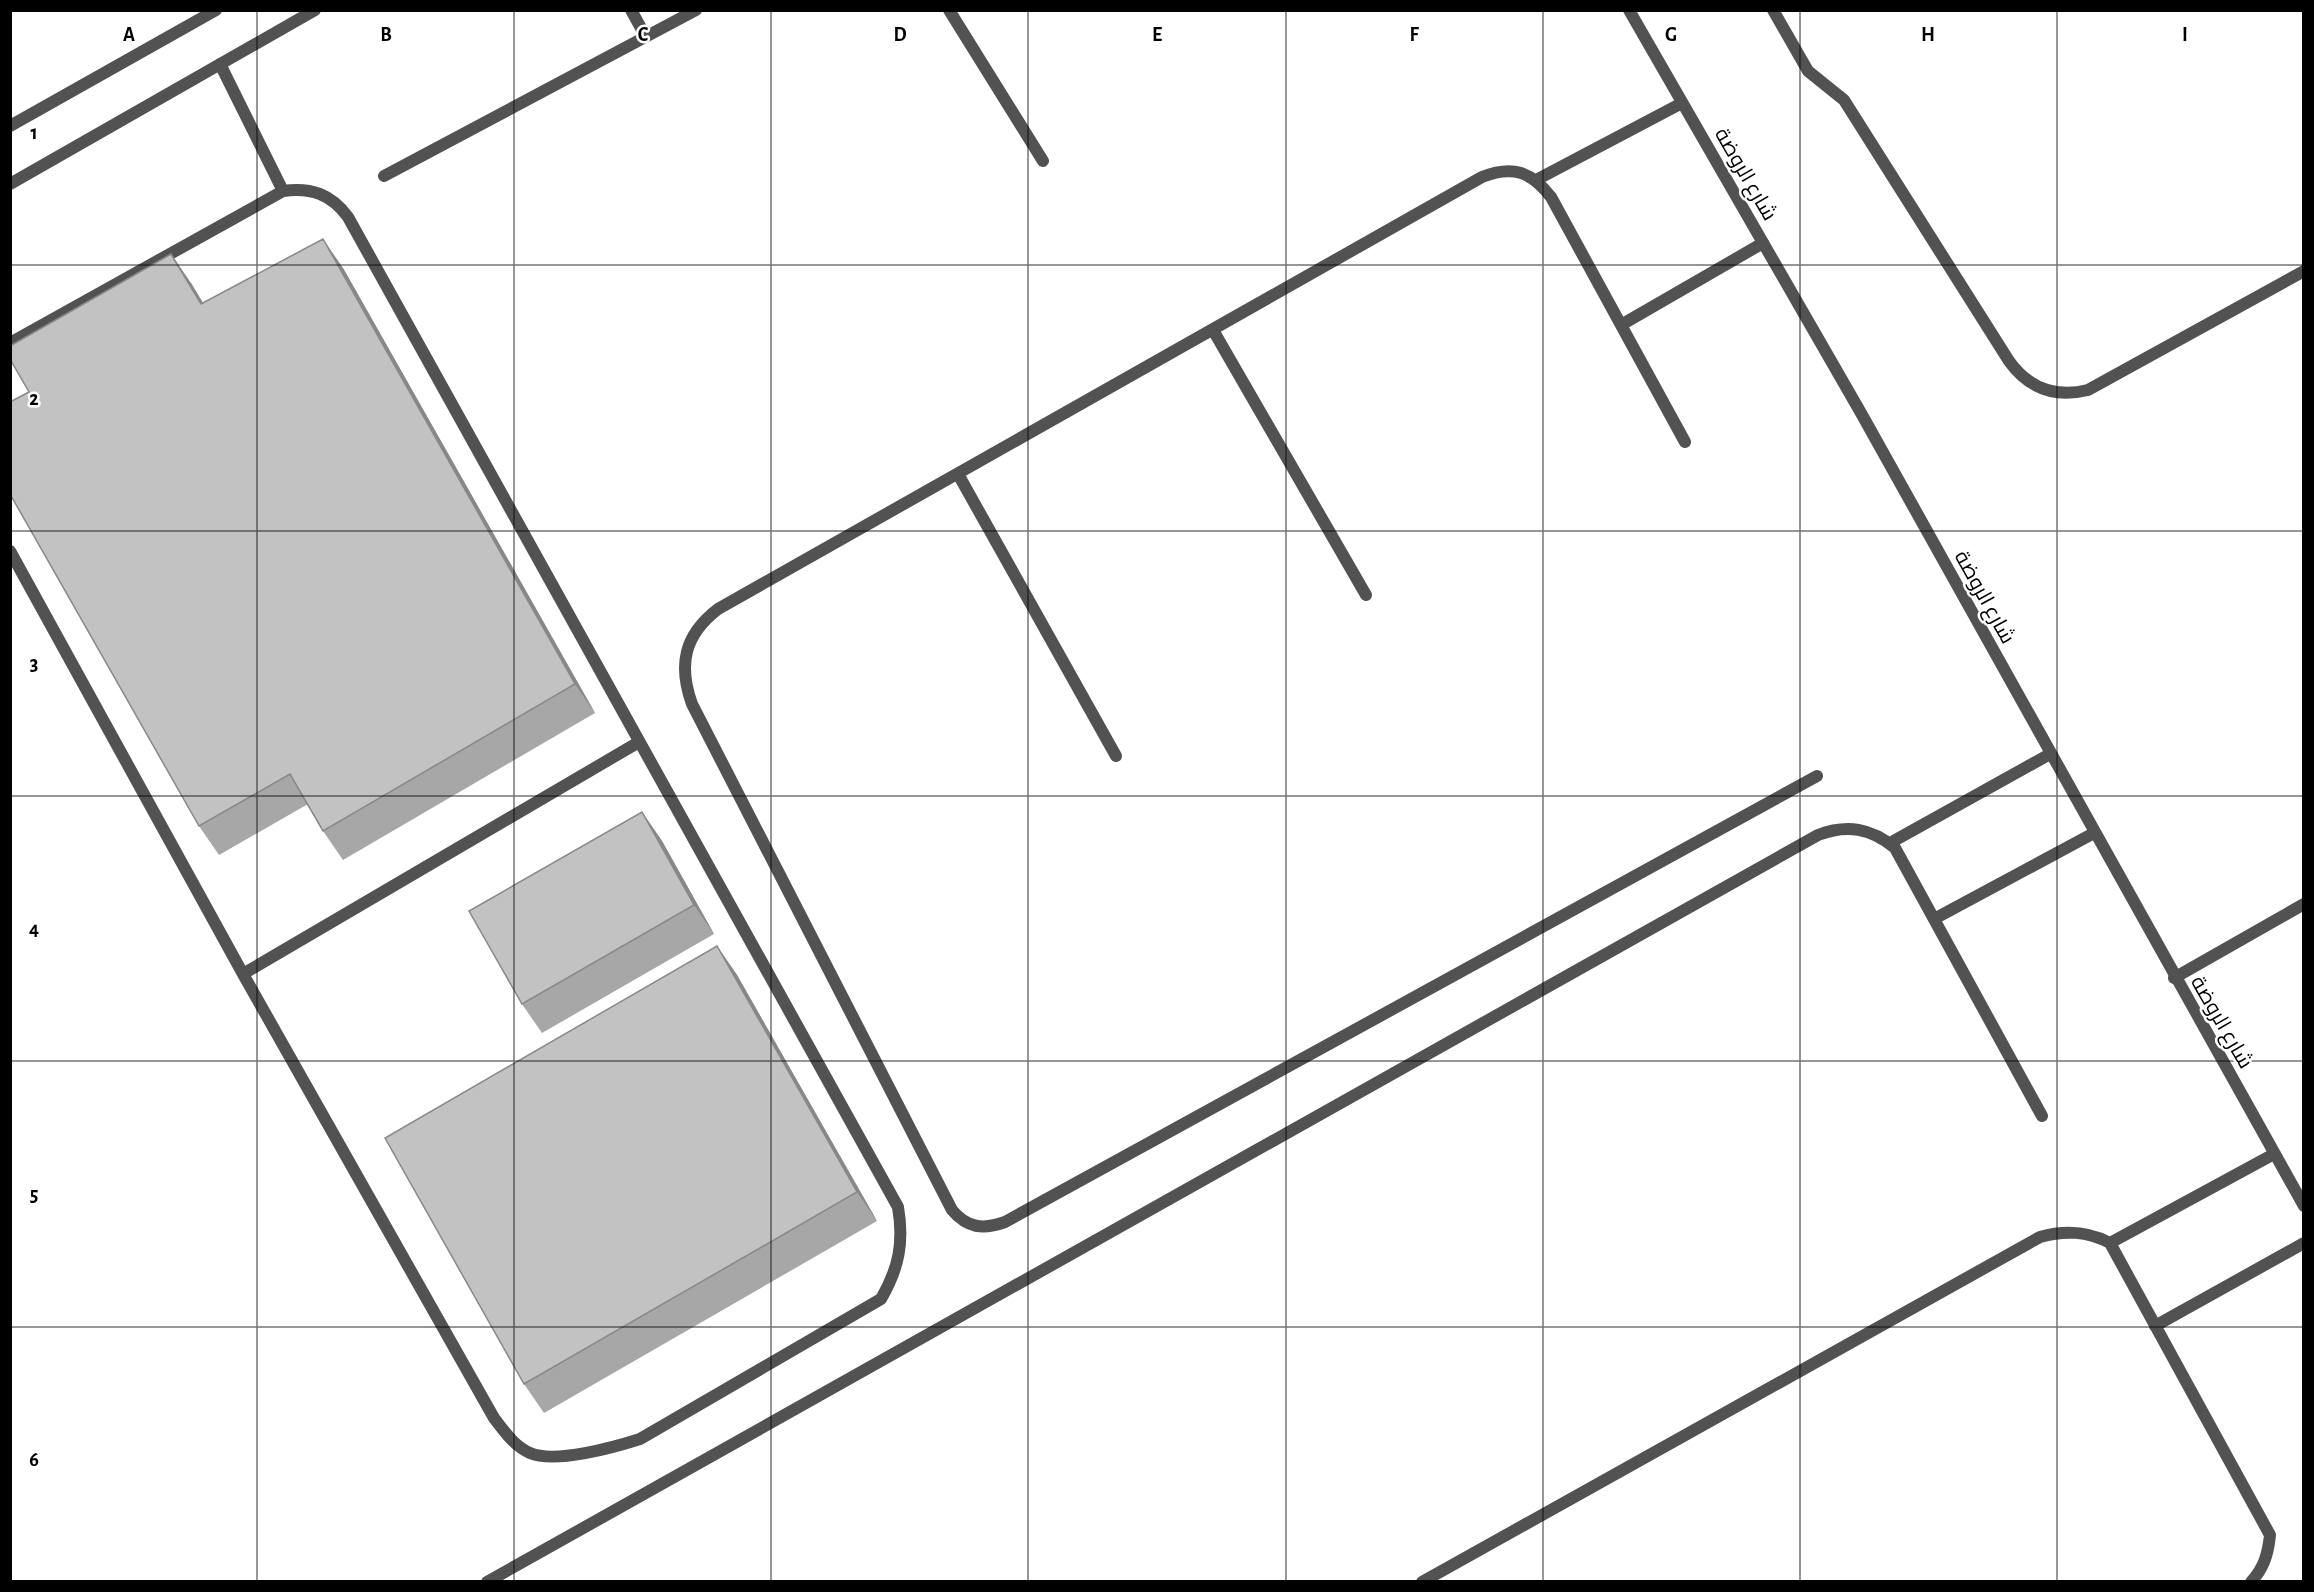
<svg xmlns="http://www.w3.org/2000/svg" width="2314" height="1592" viewBox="0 0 2314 1592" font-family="'Alegreya Sans',Cairo,sans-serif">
<rect width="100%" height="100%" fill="#fff"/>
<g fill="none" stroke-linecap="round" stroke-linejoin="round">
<path stroke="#525252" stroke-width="12" d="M631,10l15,27
M949,10l94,151
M1773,10l35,61 36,29 165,261c20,28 46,37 79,29l216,-119
M220,64l63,127
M384,176l312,-166
M1536,180l146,-77
M1621,325l142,-82
M1213,330l153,265
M10,343l273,-152c28,-4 48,3 65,26l550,990c6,35 1,61 -17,92l-241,140c-25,8 -85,25 -110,14 -16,-7 -25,-21 -36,-35l-251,-444 -233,-423
M1685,442l-134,-245c-20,-26 -39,-32 -69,-20l-764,432c-34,26 -40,56 -26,95l260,506c15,18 31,20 53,12l812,-446
M958,474l158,282
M1890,843l160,-89
M1934,919l160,-86
M243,974l396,-232
M2174,978l130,-74
M2110,1243l164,-89
M2155,1326l149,-83
M487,1582l1331,-747c29,-11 53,-7 77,13l147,268
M1422,1582l618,-345c25,-7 47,-6 70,6l160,292c-2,19 -6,33 -19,47"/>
<path stroke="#525252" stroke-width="12" d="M1629,10l232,403 443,793"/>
<path stroke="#525252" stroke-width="12" d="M10,126l206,-116
M10,184l305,-174"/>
</g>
<path fill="#a7a7a7" d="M343,268l252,445 -252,147 -20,-29 -15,-27 -89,51 -20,-29 -170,-434 162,-109 12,20z
M642,812l20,29 52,93 -172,99 -20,-29z
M717,946l20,29 140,246 -333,192 -20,-29z"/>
<path fill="#888" d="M323,239l20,29 252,445 -20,-29z
M171,254l20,29 30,50 -20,-29z
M642,812l20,29 52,93 -20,-29z
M717,946l20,29 140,246 -20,-29z"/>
<path fill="#c2c2c2" stroke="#888" stroke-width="1.5" d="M323,239l252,445 -252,147 -33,-57 -91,52 -189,-332v-92l19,-10 -19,-33v-13l161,-92 30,50z
M642,812l52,93 -172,99 -53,-93z
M717,946l140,246 -333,192 -139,-246z"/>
<path fill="none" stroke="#000" stroke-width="1.5" stroke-opacity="0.55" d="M257,10v1572M514,10v1572M771,10v1572M1028,10v1572M1286,10v1572M1543,10v1572M1800,10v1572M2057,10v1572M10,265h2294M10,531h2294M10,796h2294M10,1061h2294M10,1327h2294"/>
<g text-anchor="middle" stroke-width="5" stroke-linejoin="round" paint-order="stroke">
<g font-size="21" fill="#000" stroke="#fff">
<text transform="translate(1746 174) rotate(60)" y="7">شارع الروضة</text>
<text transform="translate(1985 597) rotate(61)" y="7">شارع الروضة</text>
<text transform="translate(2222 1022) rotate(60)" y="7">شارع الروضة</text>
</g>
</g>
<g font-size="20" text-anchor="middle" font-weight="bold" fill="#000" stroke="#fff" stroke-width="5" stroke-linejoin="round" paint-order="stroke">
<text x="129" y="41">A</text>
<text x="386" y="41">B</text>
<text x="643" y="41">C</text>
<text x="900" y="41">D</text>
<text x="1157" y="41">E</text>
<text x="1414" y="41">F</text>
<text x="1671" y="41">G</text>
<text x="1928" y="41">H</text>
<text x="2185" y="41">I</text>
<text x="34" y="139">1</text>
<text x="34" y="405">2</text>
<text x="34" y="670">3</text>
<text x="34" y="935">4</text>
<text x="34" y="1201">5</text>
<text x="34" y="1466">6</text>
</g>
<rect width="2314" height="1592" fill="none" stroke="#000000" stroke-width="24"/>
</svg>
